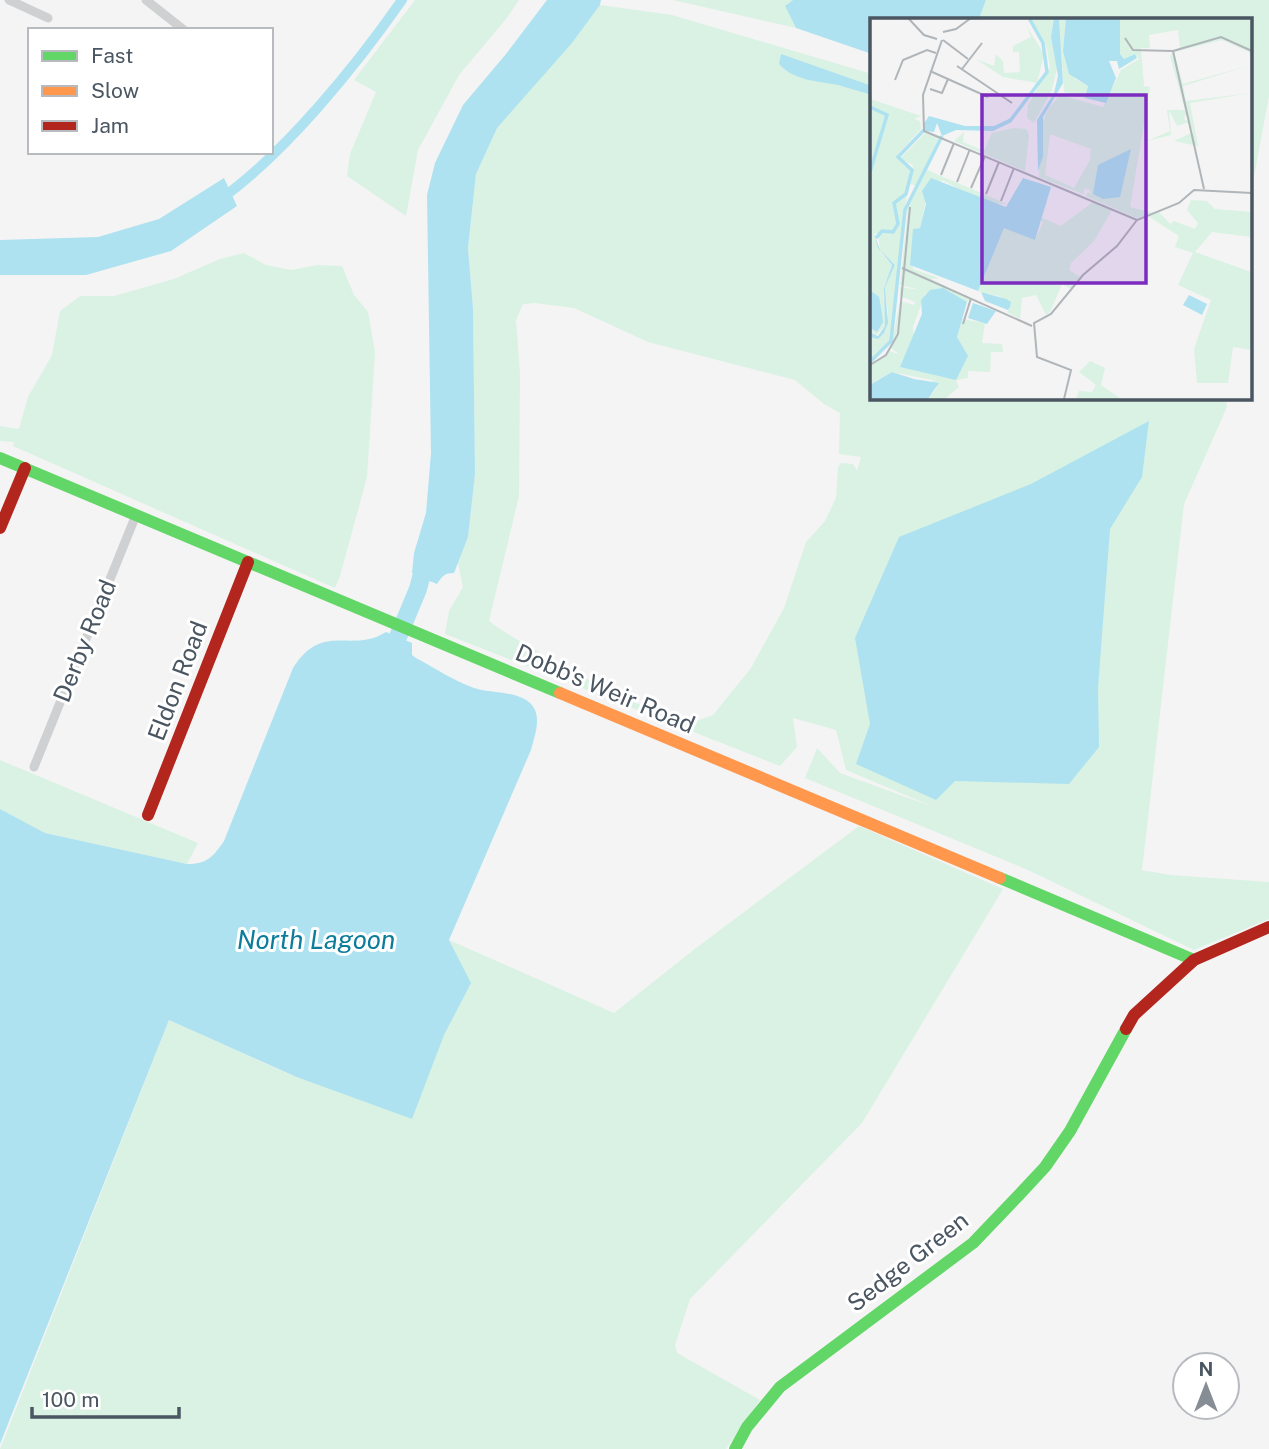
<svg xmlns="http://www.w3.org/2000/svg" width="1269" height="1449" viewBox="0 0 1269 1449" font-family="'Public Sans',sans-serif">
<rect width="100%" height="100%" fill="#f4f4f4"/>
<path fill="#d9f2e3" fill-rule="evenodd" d="M415,0h104l-13,19 -47,56 -41,75 -12,66 -59,-40 3,-22 26,-62 -22,-12z
M673,0h120l-8,6 11,22z
M986,0h283v96l-19,102v-179h-271z
M600,5l72,10 200,59v323h353l2,10 -43,97 -42,366 28,5 99,7v37l-75,31 -166,-80 -223,-92 12,-30 23,25 96,35 -90,-38 -10,-40 -43,-12 4,29 -17,19 -335,-132 4,-23 14,-24 -5,-24 10,-26 7,-63 -2,-166 -5,-60 8,-74 20,-46 76,-85zM535,303l39,5 74,34 147,38 29,24 16,9 -1,41 22,3 -4,14 -4,-7 -12,-1 -3,4 -2,31 -11,23 -19,21 -22,66 -33,60 -38,47 -22,8 -32,-10 -63,-28 -11,-8 -16,1c-25,-29 -52,-35 -80,-57l30,-125 1,-122 -4,-54 7,-16z
M244,253l22,12 25,5 27,-5 24,1 12,29 14,17 7,40 -8,125 -27,99 -5,12 -322,-142 1,-4 -14,-1v-15l19,3 9,-32 24,-42 8,-44 20,-15h34l60,-17 46,-20z
M0,760l198,83 -11,21 -142,-31 -45,-24z
M859,826l144,63 -141,234 -172,176 -15,46 2,8 83,47 -34,49h-726l169,-429 124,56 151,-41 26,-52 -21,-43 165,73 82,-65z"/>
<path fill="#aee2f0" d="M547,0h54l-1,5 -28,38 -75,85 -21,46 -8,74 5,60 2,166 -7,63 -14,36c-9,0 -12,3 -17,11l-10,-4 -1,-4 -6,1 -8,-4 2,-20 12,-40 5,-60 -4,-258 8,-32 28,-58 43,-51z
M793,0h193l-7,19h-107v35l-76,-26 -11,-22z
M781,54l91,32v9c-11,-3 -23,-7 -34,-10 -20,-4 -44,-4 -59,-21z
M224,178l13,28 -66,45 -85,24h-86v-35l98,-3 61,-18z
M1149,421l-7,56 -32,52 -12,159 1,59 -30,37 -114,-3 -19,19 -80,-36 14,-40 -15,-86 44,-101 132,-53z
M386,632l26,11v12l4,3c19,10 38,23 58,30 17,6 50,2 60,20 7,12 0,30 -3,42l-82,190 22,43 -27,52 -32,84 -118,-43 -125,-56 -169,424v-635l45,24 142,31c20,0 26,-7 37,-23l69,-173c30,-47 58,-14 93,-36z"/>
<g fill="none" stroke-linecap="round" stroke-linejoin="round">
<path stroke="#aee2f0" stroke-width="10" d="M221,199c65,-47 135,-133 181,-199"/>
<path stroke="#aee2f0" stroke-width="18" d="M398,637l20,-48 9,-34"/>
<path stroke="#ced0d2" stroke-width="9" d="M9,0l39,18
M146,0l38,30
M34,767l102,-252"/>
<path stroke="#63d668" stroke-width="12" d="M0,458l560,235
M1000,878l194,82
M735,1449l12,-22 33,-40 193,-144 45,-47 27,-29 25,-36 56,-102"/>
<path stroke="#ff974d" stroke-width="12" d="M560,693l440,185"/>
<path stroke="#b3261e" stroke-width="12" d="M0,528l25,-60
M148,815l100,-253
M1126,1029l8,-14 60,-55 75,-33"/>
</g>
<g text-anchor="middle" stroke-width="6" stroke-linejoin="round" paint-order="stroke">
<g font-size="24" fill="#4a5661" stroke="#fff">
<text transform="translate(85 641) rotate(-68)" y="8">Derby Road</text>
<text transform="translate(178 681) rotate(-69)" y="8">Eldon Road</text>
<text transform="translate(605 689) rotate(23)" y="8">Dobb's Weir Road</text>
<text transform="translate(908 1262) rotate(-38)" y="8">Sedge Green</text>
</g>
<g font-size="26" font-style="italic" fill="#0c7c9b" stroke="#fff">
<text x="316" y="949">North Lagoon</text>
</g>
</g>
<g transform="translate(870 18)">
<rect width="382" height="382" fill="#f4f4f4"/>
<path d="M160,0h24l-3,19 6,31 -5,22 -18,33 -7,-5 1,-13 22,-38 -4,-22zM189,0h7l-3,33 12,28 13,7 -3,12 -21,-6zM250,0h131v40l-2,-6 -27,-12 -48,12 9,32 68,-19 -68,21 3,15 65,-8 -61,10 8,43 -24,-5 19,-9 -7,-19 -2,6 5,3 -12,4 -8,-16 2,25 -24,6 23,-10 -3,-21h18l-15,-54 5,-6 5,-2 -2,-18 -29,5 1,13h-9l3,38 6,1 -20,120 23,6 -16,5 -51,-22 2,-4 3,3 -1,-5 -5,-2 -2,6 -44,-17 4,-56 6,-13 11,-13 43,12 18,-37 18,-11 -4,-5 -11,5 -4,-5zM180,116l41,15 -1,11 -16,28 -29,-13zM157,9l17,27 -7,29 -34,-6 -27,-18 18,7 2,-12 7,7 1,12 16,-1 -1,-20h-6v-6l18,-9zM0,81l51,17 -7,3 6,2 1,8 -24,26 13,12 -17,149 -3,23 -20,21v-24l8,3 8,-10 2,-17 -3,-25 10,-22 -15,-15 -2,-17 -4,1 7,19 11,12 -8,23 1,38 -10,10 -5,-3v-5l7,4 -7,-40zM143,110l13,1 3,6 -4,36 -71,-30 10,-9 -1,10 21,9 8,-18zM55,115l14,4 -22,49 -7,-2 3,-19 -13,-6zM57,152l80,34 -20,-1 -45,-23 -16,20 -6,28 -7,1v40l26,9 -8,1 40,19 -4,4 -27,-12 -15,4 -12,33 1,13 -14,27 58,7 7,-16 -8,-21 5,-18 23,4 -3,20 20,1 1,8h-12l-1,20 -22,-1v7l-12,2 3,7 -14,12h-17l9,-11 -5,-8 -40,-8 -22,13v-19l20,-15 10,4 -9,-7 9,-47 14,4 1,-3 -15,-6v-9l20,3 -20,-5 8,-77zM321,182l16,1 8,8 36,3v25l-39,-5 -17,20 56,20v78l-18,-3 -5,36h-31l-3,-34 17,-49 -33,-15 15,-32 -18,-6 4,-11 -31,-20 11,-4 11,12 4,-3 21,8 3,-6 -11,-13zM223,184l19,8 -18,31 -23,22 -2,7 11,7 -9,12 -9,-5 -12,28 -4,3 -10,-20 -14,3 -2,21 -13,-7 3,-5 -9,-10 -23,-6 26,-64 31,13 8,-17 -3,-6 21,9zM220,343l15,7 -4,17 20,14h-45l3,-8 13,1 4,-7 -17,-13z" fill="#d9f2e3" fill-rule="evenodd"/>
<path d="M184,0h5l4,65 -20,34v39l-5,15 -1,-51 17,-27 4,-17 -7,-39zM196,0h54v36l4,5 11,-5 2,4 -18,11 -2,-8h-8l7,17 -10,25 -21,-5 3,-12 -19,-12 -6,-23zM59,98l36,10h29l17,-8 1,4 -19,9 -37,-1 -14,6 -5,-13 -3,9 -8,-1 -3,-6zM261,131l-11,48 -17,2 -10,-5 5,-29zM61,160l75,29 17,-29 28,9 -16,53 -31,-12 -26,63 -68,-26 3,-36 7,-1 6,-24 -4,-13zM4,216l6,16 15,15 -10,22 3,36 -4,10 -6,6 -8,-2v-4l8,3 7,-10 -1,-38 8,-23 -14,-17zM73,270l24,14 -10,35 11,19 -12,24 -56,-13 22,-53 -1,-14 9,-10zM1,273l8,6 2,11 2,14 -6,10 -7,-4zM111,274l25,7 5,3 -1,5 -2,3 -23,-9zM319,277l18,9 -5,11 -19,-10zM103,285l23,8 -9,13 -19,-6zM22,354l22,7 25,4 -11,16h-58v-14z" fill="#aee2f0"/>
<path fill="none" stroke="#aee2f0" stroke-width="3.5" d="M0,89l17,8 -17,57M140,103l37,-49 -4,-29 -14,-25M6,220l6,-7 11,1 5,-8 -4,-21 12,-9 6,-24 -14,-13 27,-28M0,344l21,-21 14,-131 37,-74"/>
<path fill="none" stroke="#b0b5b9" stroke-width="2" d="M38,0l16,17 13,4M73,14l13,-3 15,-11M255,20l8,12 40,1M72,22l-19,55 1,36 213,89M73,22l25,19M303,33l31,138M303,33l48,-14 31,14M87,48l55,37M92,51l20,-26M60,53l58,26M25,62l8,-20 24,-10 9,3M60,71l12,4 6,-14M71,157l13,-32M87,164l13,-33M101,170l14,-32M116,176l13,-32M131,183l13,-33M32,250l130,58M93,306l8,-26M0,347l16,-10 12,-21 12,-127M194,381l7,-29 -34,-13 -3,-34 17,-9 32,-39 34,-29 20,-26 42,-17 15,-13 58,3"/>
<path fill="#7b2cbf" fill-opacity="0.15" stroke="#7b2cbf" stroke-width="3.5" d="M112,77h164v188h-164z"/>
<rect width="382" height="382" fill="none" stroke="#4a5661" stroke-width="3.5"/>
</g>
<rect x="28" y="28" width="245" height="126" fill="#ffffff" stroke="#b7bbc0" stroke-width="2"/>
<rect x="42" y="51" width="35" height="10" fill="#63d668" stroke="#b7bbc0" stroke-width="2"/>
<text x="91" y="63" font-size="21" fill="#4a5661">Fast</text>
<rect x="42" y="86" width="35" height="10" fill="#ff974d" stroke="#b7bbc0" stroke-width="2"/>
<text x="91" y="98" font-size="21" fill="#4a5661">Slow</text>
<rect x="42" y="121" width="35" height="10" fill="#b3261e" stroke="#b7bbc0" stroke-width="2"/>
<text x="91" y="133" font-size="21" fill="#4a5661">Jam</text>
<g transform="translate(1206 1386)"><circle r="33" fill="#ffffff" stroke="#b7bbc0" stroke-width="2"/>
<path d="M0-5L12 26L0 18L-12 26Z" fill="#868d94"/>
<text y="-10" font-size="19" font-weight="bold" text-anchor="middle" fill="#4a5661">N</text>
</g>
<path d="M32 1407v10h147v-10" fill="none" stroke="#4a5661" stroke-width="3.5"/>
<text x="42" y="1407" font-size="21" fill="#4a5661" stroke="#ffffff" stroke-width="5" paint-order="stroke">100 m</text>
</svg>
